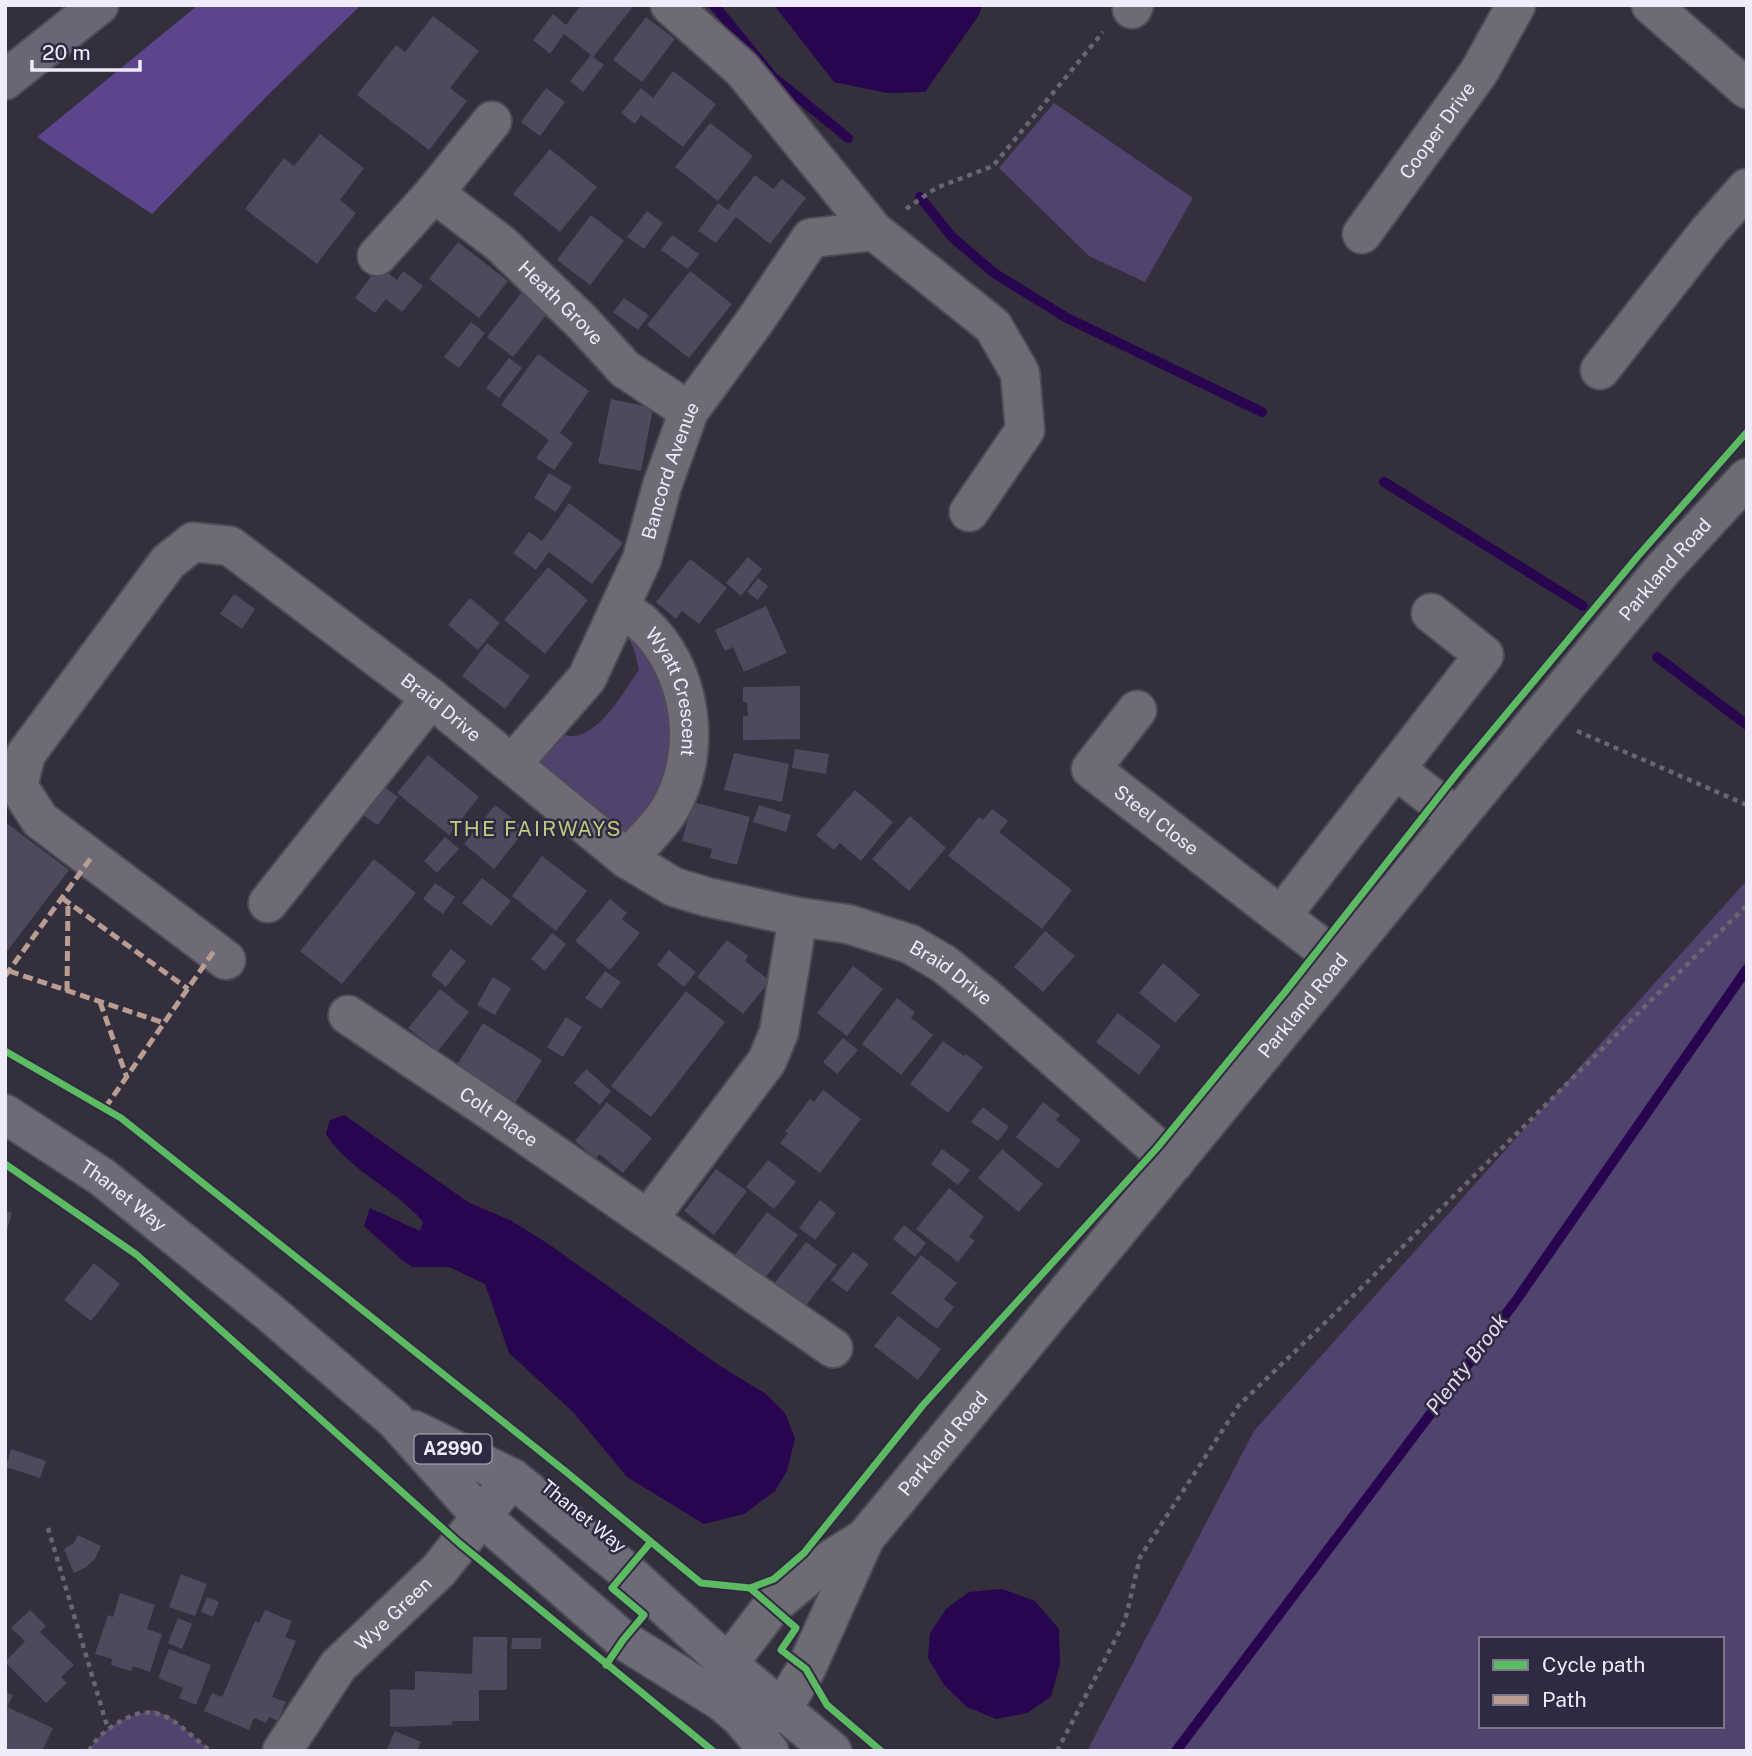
<svg xmlns="http://www.w3.org/2000/svg" width="1752" height="1756" viewBox="0 0 1752 1756" font-family="'Public Sans',sans-serif">
<rect width="100%" height="100%" fill="#332f3c"/>
<path fill="#50446f" fill-rule="evenodd" d="M1054,103l139,95 -48,84 -56,-26 -90,-88z
M619,610l72,119 -64,130 -115,-95 34,-39c7,4 17,11 25,11 28,1 52,-44 68,-66l-4,-17z
M1747,880v871h-660l167,-320zM1481,1639h241v87h-241z
M154,1710l18,8 39,33h-122c14,-25 39,-36 65,-41z"/>
<path fill="#5c458c" d="M198,5h163l-91,88 -118,121 -115,-77z"/>
<path fill="#28064f" d="M774,5h209l-6,13 -52,74 -38,1 -53,-11z
M344,1115l124,87 44,19 38,24 170,121 46,28 19,19 10,25 -8,33 -12,20 -31,23 -40,10 -77,-47 -54,-65 -64,-59 -24,-69 -36,-17h-36l-10,-6 -39,-35 6,-18 50,23 3,-9c-28,-34 -74,-51 -97,-88l4,-14z
M1002,1589l33,12 24,28 1,35 -9,33 -24,16 -31,6 -29,-12 -23,-22 -16,-27 2,-25 17,-25 22,-16z"/>
<g fill="none" stroke-linecap="round" stroke-linejoin="round">
<path stroke="#28064f" stroke-width="10" d="M714,5l58,71 76,62
M920,197l32,40 42,36 73,45 195,94
M1384,482l199,124
M1657,657l90,68
M1176,1751l339,-449 232,-333"/>
</g>
<path fill="#4e495d" d="M581,5h47l4,3 -39,49 11,8 -21,27 -13,-11 21,-26 -27,-21 -14,20 -17,-14 20,-26 13,11z
M433,16l46,35 -29,37 17,13 -38,49 -72,-55 39,-50 9,7z
M646,17l29,22 -33,43 -29,-22z
M673,71l43,33 -33,43 -42,-32 -6,9 -14,-11 20,-25 12,10z
M546,88l19,14 -25,34 -19,-14z
M710,123l43,33 -35,45 -43,-34z
M320,134l44,34 -24,32 16,13 -39,51 -72,-55 39,-51 10,8z
M550,149l47,38 -37,45 -47,-38z
M755,175l18,14 9,-10 24,19 -36,46 -34,-27 -20,26 -18,-12 20,-28 10,7z
M647,211l16,12 -19,26 -17,-12z
M591,215l33,26 -34,44 -33,-25z
M672,235l27,19 -11,15 -27,-19z
M458,242l50,39 -29,37 -50,-39z
M379,266l18,14 6,-9 20,15 -21,26 -16,-13 -11,14 -20,-15z
M690,271l42,33 -43,54 -42,-33z
M522,292l26,21 -35,44 -26,-20z
M624,298l25,17 -11,15 -25,-18z
M471,322l14,11 -26,35 -15,-11z
M538,354l51,37 -29,42 13,10 -19,27 -18,-12 13,-18 -48,-35z
M509,358l13,10 -23,30 -13,-10z
M611,399l42,9 -12,63 -43,-8z
M549,473l23,14 -16,25 -22,-14z
M569,503l54,40 -31,41 -43,-32 -13,18 -23,-17 16,-21 13,9z
M748,557l14,12 -21,27 -15,-13z
M690,559l37,29 -28,36 -17,-13 -6,8 -20,-17z
M548,567l40,33 -43,54 -41,-34z
M758,578l10,8 -10,14 -11,-8z
M234,594l21,15 -13,20 -22,-15z
M470,598l30,25 -22,27 -30,-25z
M766,606l21,47 -43,19 -11,-25 -8,4 -10,-21z
M487,643l43,33 -25,33 -43,-33z
M800,686v53l-57,1v-24h5l-1,-14h-4v-15z
M795,749l34,5 -3,20 -34,-6z
M734,753l55,11 -7,38 -58,-12z
M428,755l51,42 -30,38 -52,-42z
M382,785l16,12 -20,28 -17,-11z
M855,790l38,32 -32,39 -21,-18 -6,7 -18,-15z
M693,802l57,15 -13,48 -27,-7 2,-9 -30,-8z
M495,805l31,24 -32,40 -30,-25z
M759,805l32,10 -5,17 -33,-10z
M992,809l16,12 -9,11 73,58 -30,39 -94,-73 31,-39 4,3z
M910,816l36,32 -37,43 -37,-32z
M5,822l64,48 -64,84z
M445,837l14,12 -22,24 -13,-12z
M542,856l45,35 -31,40 -44,-35z
M374,859l42,34 -74,91 -42,-33z
M482,878l29,23 -20,25 -29,-23z
M435,883l20,14 -12,17 -20,-15z
M610,899l17,14 -5,6 18,14 -30,37 -35,-29z
M1045,931l30,25 -32,36 -29,-25z
M552,933l14,11 -21,27 -14,-12z
M727,940l21,16 -3,5 25,20 -27,33 -46,-37z
M451,949l15,12 -20,26 -15,-12z
M669,950l27,22 -12,15 -27,-22z
M1163,963l37,32 -25,28 -36,-30z
M853,966l30,23 -36,47 -30,-23z
M605,971l16,11 -20,27 -16,-11z
M493,977l18,11 -16,27 -18,-10z
M440,989l29,23 -31,39 -30,-23z
M686,991l39,31 -74,95 -40,-31z
M897,998l18,14 -4,6 22,17 -32,40 -39,-31z
M1118,1013l43,33 -22,29 -43,-33z
M566,1017l16,10 -19,30 -16,-10z
M483,1023l59,37 -28,45 -59,-37z
M843,1038l15,12 -21,24 -14,-12z
M943,1041l21,15 2,-2 17,13 -35,46 -38,-29z
M586,1069l25,22 -11,14 -26,-22z
M823,1090l38,29 -41,54 -40,-30 8,-10 -3,-1 25,-33 4,3z
M607,1102l45,36 -29,35 -24,-19 -3,5 -21,-18z
M1043,1102l17,13 -4,5 25,20 -23,29 -42,-32z
M983,1107l26,20 -11,14 -27,-19z
M942,1149l28,21 -12,15 -27,-21z
M1002,1149l41,35 -24,28 -41,-34z
M768,1160l28,22 -22,27 -28,-22z
M716,1169l31,22 -33,44 -30,-24z
M949,1188l35,29 -15,20 6,4 -17,21 -42,-33z
M820,1200l16,13 -21,27 -16,-12z
M5,1211l7,2 -6,20h-1z
M767,1212l31,23 -33,43 -30,-23z
M904,1225l22,18 -11,14 -22,-18z
M806,1242l31,23 -33,43 -31,-23z
M853,1252l16,12 -22,28 -16,-12z
M921,1255l36,28 -13,16 10,8 -17,22 -46,-36z
M94,1263l26,21 -29,37 -27,-21z
M898,1316l43,33 -23,31 -44,-34z
M11,1449l35,12 -6,17 -34,-11z
M78,1535l23,11 -6,13 -10,9 -11,5 -10,-24 10,-6z
M181,1574l26,10 -12,32 -26,-9z
M120,1593l35,12 -8,24 15,5 -12,38 -17,-6 -2,5 -20,-6 1,-6 -17,-5 13,-39 5,2z
M207,1597l12,5 -6,15 -12,-5z
M30,1610l16,16 -6,6 34,33 -13,12 6,6 -21,20 -41,-41 20,-21 -14,-13z
M265,1610l27,11 -7,16 11,4 -24,56 14,5 -8,19 -9,-4 -3,6 -12,-5 -5,12 -45,-19 8,-18 10,4 33,-76 4,2z
M178,1618l14,6 -10,25 -14,-6z
M473,1637h34v53h-28v31h-27v4l-62,2v-38l25,1v-19l57,3z
M512,1638h29v11h-30z
M169,1649l42,16 -15,40 -17,-7 4,-10 -25,-10z
M5,1692l8,3 -6,12 46,21 -11,23h-37z
M395,1731l26,11 -4,9h-31z"/>
<g fill="none" stroke-linecap="round" stroke-linejoin="round">
<g stroke="#4e4b56" stroke-width="42">
<g id="minor">
<path d="M670,5l72,64 132,162"/>
<path d="M1651,5l96,84"/>
<path d="M1132,9l2,-4"/>
<path id="s1" d="M434,193l67,51 81,78 43,47 64,42"/>
<path id="s2" d="M1362,234l117,-162 37,-67"/>
<path d="M377,256l57,-63 58,-72"/>
<path d="M1600,370l108,-138 39,-44"/>
<path id="s3" d="M619,610c8,4 17,7 23,13 50,44 62,130 27,187 -11,18 -28,33 -42,49"/>
<path id="s4" d="M1137,710l-46,59 248,192"/>
<path id="s5" d="M512,764l75,-86 55,-119 20,-73 27,-75 66,-90 56,-83 63,-7 119,95 27,47 5,57 -56,82"/>
<path d="M1395,769l62,48"/>
<path d="M268,903l163,-205"/>
<path d="M1281,916l203,-261 -53,-42"/>
<path id="s6" d="M226,960l-186,-140 -22,-34 8,-32 142,-192 25,-20 37,4 201,152 196,161 47,28 33,10 91,20 50,7 62,20 34,20 40,32 190,167"/>
<path id="s7" d="M348,1015l152,102 333,231"/>
<path d="M648,1219l119,-158 12,-29 19,-115"/>
<path d="M720,1696l1,-14 7,-18 44,-58 47,-39 46,-29"/>
<path id="s8" d="M752,1719l13,-1 17,-9 24,-40 59,-131 627,-763 171,-206 84,-91"/>
<path id="s9" d="M282,1751l56,-85 101,-96 73,-92"/>
</g>
</g>
<g stroke="#4e4b56" stroke-width="42">
<g id="major">
<path id="s10" d="M5,1114l97,63 167,135 126,108 86,96 142,124 98,61 19,16 29,34"/>
<path d="M414,1430l98,48 114,93 102,93 104,87"/>
</g>
</g>
<g stroke="#4e4b56" stroke-width="42">
<path id="highway" d="M5,80l94,-75"/>
</g>
<path stroke="#696670" stroke-width="4.5" stroke-dasharray="5 5" stroke-linecap="butt" d="M906,209l30,-21 57,-22 110,-134
M1577,731l170,74
M48,1528l60,201
M89,1751c7,-14 20,-23 32,-30 41,-24 59,8 90,30
M1057,1751l68,-130 15,-64 99,-152 117,-112 391,-388"/>
<use href="#minor" stroke="#6e6b76" stroke-width="38"/>
<use href="#major" stroke="#6e6a78" stroke-width="38"/>
<use href="#highway" stroke="#6a6676" stroke-width="38"/>
<path stroke="#b99d93" stroke-width="5" stroke-dasharray="10 5" stroke-linecap="butt" d="M62,898l126,91
M9,971l155,52
M5,976l86,-118
M67,991l1,-89
M100,1002l27,76
M105,1108l109,-157"/>
<g stroke="#302a41" stroke-width="11">
<path id="cycleway" d="M5,1051l116,67 444,353 136,112 49,5 46,40 -15,22 25,19 21,36 54,46
M5,1164l132,91 322,288 254,208
M750,1588l24,-9 30,-26 119,-148 234,-257 128,-156 174,-221 179,-215 109,-124
M606,1665l17,-25 21,-25 -32,-27 38,-45"/>
</g>
<use href="#cycleway" stroke="#5cba63" stroke-width="7"/>
</g>
<g text-anchor="middle" stroke-width="5" stroke-linejoin="round" paint-order="stroke">
<rect fill="#302a41" stroke="#b6b1c3" stroke-width="2" x="414.5" y="1434.5" width="77" height="29" rx="5"/>
<g font-size="18" font-weight="bold" fill="#efebfb">
<text x="453" y="1455">A2990</text>
</g>
<g font-size="19" fill="#efebfb" stroke="#302a41">
<text dy="7" stroke="none"><textPath href="#s2" startOffset="128">Cooper Drive</textPath></text>
<text dy="7" stroke="none"><textPath href="#s1" startOffset="168">Heath Grove</textPath></text>
<text dy="7" stroke="none"><textPath href="#s5" startOffset="338">Bancord Avenue</textPath></text>
<text dy="7" stroke="none"><textPath href="#s8" startOffset="1479">Parkland Road</textPath></text>
<text dy="7" stroke="none"><textPath href="#s3" startOffset="105">Wyatt Crescent</textPath></text>
<text dy="7" stroke="none"><textPath href="#s6" startOffset="880">Braid Drive</textPath></text>
<text dy="7" stroke="none"><textPath href="#s4" startOffset="158">Steel Close</textPath></text>
<text dy="7" stroke="none"><textPath href="#s6" startOffset="1468">Braid Drive</textPath></text>
<text dy="7" stroke="none"><textPath href="#s8" startOffset="912">Parkland Road</textPath></text>
<text dy="7" stroke="none"><textPath href="#s7" startOffset="182">Colt Place</textPath></text>
<text dy="7" stroke="none"><textPath href="#s10" startOffset="144">Thanet Way</textPath></text>
<text dy="7" stroke="none"><textPath href="#s8" startOffset="345">Parkland Road</textPath></text>
<text transform="translate(584 1516) rotate(39)" y="7">Thanet Way</text>
<text dy="7" stroke="none"><textPath href="#s9" startOffset="178">Wye Green</textPath></text>
</g>
<g font-size="21" letter-spacing="2" fill="#c0cb7f" stroke="#302a41">
<text x="536" y="836">THE FAIRWAYS</text>
</g>
<g font-size="21" font-style="italic" fill="#e0dbf1" stroke="#302a41">
<text transform="translate(1467 1364) rotate(-53)" y="7">Plenty Brook</text>
</g>
</g>
<rect width="1752" height="1756" fill="none" stroke="#efebfb" stroke-width="14"/>
<rect x="1479" y="1637" width="245" height="91" fill="#302a41" stroke="#7c778b" stroke-width="2"/>
<rect x="1493" y="1660" width="35" height="10" fill="#5cba63" stroke="#7c778b" stroke-width="2"/>
<text x="1542" y="1672" font-size="21" fill="#efebfb">Cycle path</text>
<rect x="1493" y="1695" width="35" height="10" fill="#b99d93" stroke="#7c778b" stroke-width="2"/>
<text x="1542" y="1707" font-size="21" fill="#efebfb">Path</text>
<path d="M32 60v10h108v-10" fill="none" stroke="#efebfb" stroke-width="3.5"/>
<text x="42" y="60" font-size="21" fill="#efebfb" stroke="#302a41" stroke-width="5" paint-order="stroke">20 m</text>
</svg>
